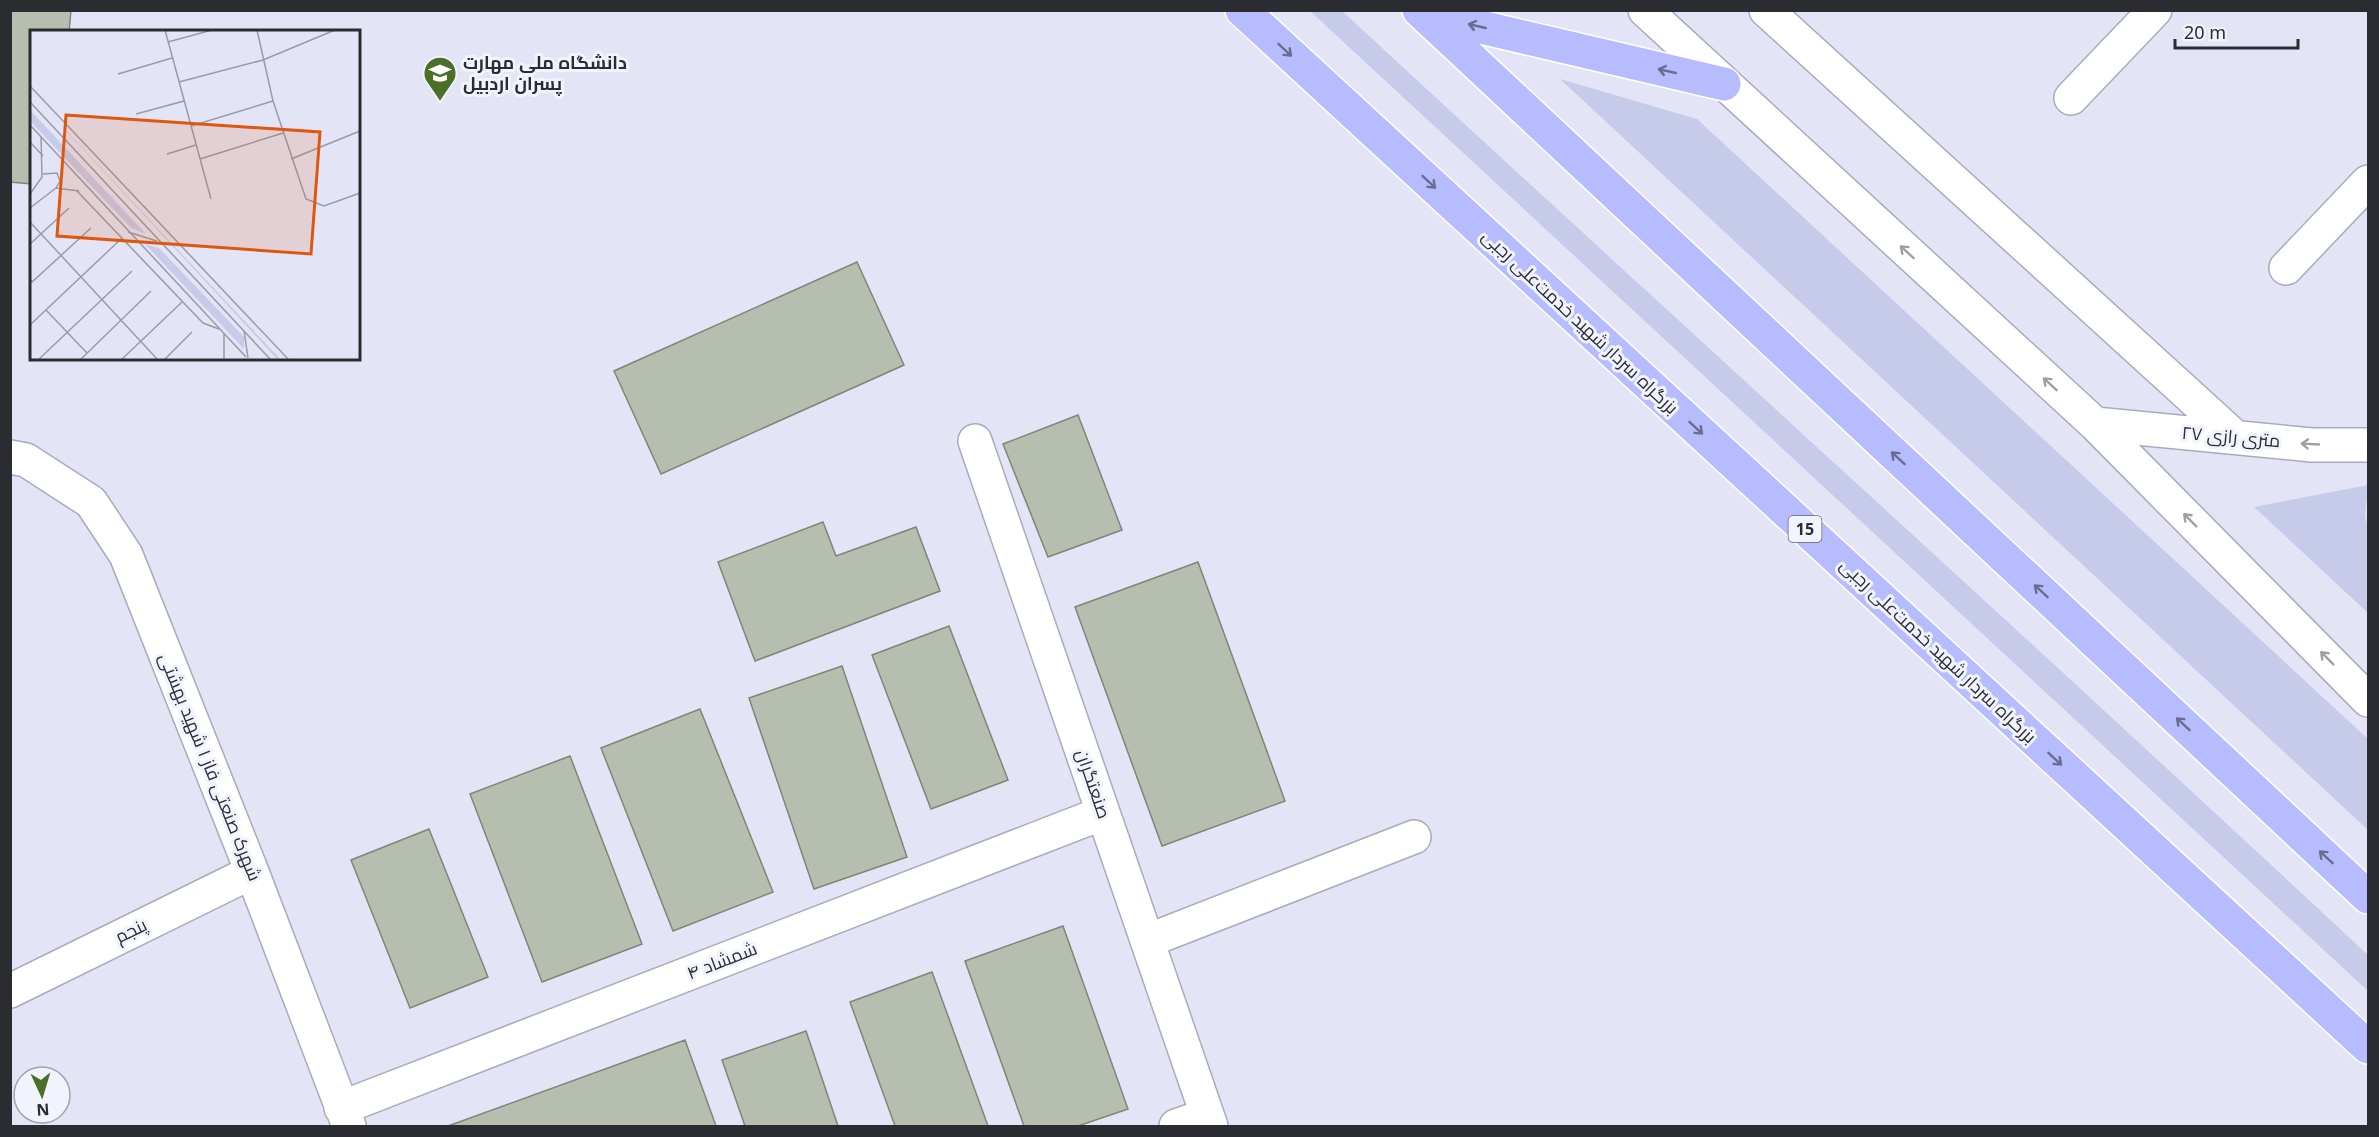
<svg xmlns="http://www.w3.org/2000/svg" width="2379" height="1137" viewBox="0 0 2379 1137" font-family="'Noto Sans',Cairo,sans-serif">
<rect width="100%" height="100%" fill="#e3e5f7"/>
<path fill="#c7cbea" d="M1310,11h32c341,315 686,627 1026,944v36z
M1560,79l137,40 671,620v91z
M2368,485l-3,30 3,15v83l-114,-106z"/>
<path fill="#b6beaf" stroke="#7e8677" stroke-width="1.5" d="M10,10h61l-2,22h-37v152l-22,-2z
M857,262l47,103 -243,109 -47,-103z
M1078,415l44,115 -74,27 -45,-113z
M823,522l13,34 80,-29 24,64 -185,70 -37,-99z
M1198,562l87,239 -123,45 -87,-239z
M949,626l59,154 -77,29 -59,-154z
M842,666l65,191 -93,32 -65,-191z
M700,709l73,183 -100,39 -72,-183z
M570,756l72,188 -100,38 -72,-188z
M429,829l59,148 -78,31 -59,-148z
M1063,926l65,183 -50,17h-54l-59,-165z
M932,972l56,154h-93l-45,-124z
M806,1031l32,95h-93l-23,-66z
M685,1040l31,86h-268z"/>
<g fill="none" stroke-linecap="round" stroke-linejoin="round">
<g stroke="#a9abbc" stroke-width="36">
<path id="minor" d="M1645,10l450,414 273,276
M1766,10l469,427
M2071,98l84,-88
M2286,268l82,-86
M2095,424l217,21h56
M975,441l236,685
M10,457l16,3 65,42 35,53 126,317 97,254
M1147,941l267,-104
M10,991l242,-119
M341,1108l762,-295
M1176,1126l31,-11"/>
</g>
<g stroke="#fff" stroke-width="36">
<path id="highway" d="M1242,10l1126,1037
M1419,10l949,887
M1425,14l299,70"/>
</g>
<use href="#minor" stroke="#fff" stroke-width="33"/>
<use href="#highway" stroke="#b6bcfe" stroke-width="33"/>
</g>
<defs><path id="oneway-shaft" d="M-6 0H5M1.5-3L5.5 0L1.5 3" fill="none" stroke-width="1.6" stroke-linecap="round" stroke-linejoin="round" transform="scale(1.5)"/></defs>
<g stroke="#6a6d8e">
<use href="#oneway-shaft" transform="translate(1477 26) rotate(-167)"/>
<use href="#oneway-shaft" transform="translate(1285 50) rotate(43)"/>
<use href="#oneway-shaft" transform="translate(1667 71) rotate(-167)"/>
<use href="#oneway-shaft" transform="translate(1429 182) rotate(43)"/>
<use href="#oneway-shaft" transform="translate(1696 428) rotate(43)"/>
<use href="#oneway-shaft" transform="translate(1898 458) rotate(-137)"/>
<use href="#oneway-shaft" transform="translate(2041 591) rotate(-137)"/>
<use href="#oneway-shaft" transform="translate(2183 724) rotate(-137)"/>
<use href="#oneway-shaft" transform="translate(2055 759) rotate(43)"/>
<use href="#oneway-shaft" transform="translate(2326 857) rotate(-137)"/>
</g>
<g stroke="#a0a0a3">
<use href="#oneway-shaft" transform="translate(1907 252) rotate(-137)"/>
<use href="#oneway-shaft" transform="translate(2050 384) rotate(-137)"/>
<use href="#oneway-shaft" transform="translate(2310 444) rotate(-177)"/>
<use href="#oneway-shaft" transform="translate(2190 520) rotate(-135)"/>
<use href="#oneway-shaft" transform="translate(2327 658) rotate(-135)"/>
</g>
<defs>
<g id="university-pin" transform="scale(1.725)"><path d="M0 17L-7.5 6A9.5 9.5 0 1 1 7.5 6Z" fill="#4c6f27" stroke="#f1f3fd"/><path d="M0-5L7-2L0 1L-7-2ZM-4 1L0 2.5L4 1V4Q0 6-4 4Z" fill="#fff"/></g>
</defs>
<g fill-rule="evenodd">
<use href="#university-pin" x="440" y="73"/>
</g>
<g text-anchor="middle" stroke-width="6" stroke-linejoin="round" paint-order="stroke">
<rect fill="#f1f3fd" stroke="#66686f" stroke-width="1.5" x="1788.5" y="516" width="33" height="26" rx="4.5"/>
<g font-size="16" font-weight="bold" fill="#2b2c32">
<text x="1805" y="535">15</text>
</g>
<g font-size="18" font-weight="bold" fill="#2b2c32" stroke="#f1f3fd" text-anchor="start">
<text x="463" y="69">دانشگاه ملی مهارت<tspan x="463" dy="21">پسران اردبیل</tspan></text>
</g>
<g font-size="18" fill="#2b2c32" stroke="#f1f3fd">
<text transform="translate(1580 322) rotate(43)" y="6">بزرگراه سردار شهید خدمت‌علی رجبی</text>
<text transform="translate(2231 437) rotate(5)" y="6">۲۷ متری رازی</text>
<text transform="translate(1938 651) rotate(43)" y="6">بزرگراه سردار شهید خدمت‌علی رجبی</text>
<text transform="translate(210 767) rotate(68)" y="6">شهرک صنعتی فاز ۱ شهید بهشتی</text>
<text transform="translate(1093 784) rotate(71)" y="6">صنعتگران</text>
<text transform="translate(131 931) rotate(-26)" y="6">پنجم</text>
<text transform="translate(722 961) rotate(-21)" y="6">شمشاد ۴</text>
</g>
</g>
<g transform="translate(30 30)">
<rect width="330" height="330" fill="#e3e5f7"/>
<path d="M0,62l251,268h-3zM0,80l116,124 -15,-6 -101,-107zM115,214l14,4 85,89v12z" fill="#c7cbea"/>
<path fill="none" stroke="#999ba8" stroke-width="1.5" d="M135,0l46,169M227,0l16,71 33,98 18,7 36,-13M138,12l44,-12M88,44l54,-16M149,52l84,-22 72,-30M0,56l259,274M0,72l241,258M106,84l48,-13M0,95l216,232M161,96l82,-25M0,112l13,14M137,124l29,-9M170,129l83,-26M261,129l69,-28M13,144l14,-1 3,8 -4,7M46,160l127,133 16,6M0,164l12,-17 -1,-41M0,178l26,-20 23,3M0,192l128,138M98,202l29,9M0,214l39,-36M0,249l2,3 59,-54M16,280l41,43M0,295l92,-87M214,301l4,27M194,304v26M8,330l94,-89M50,330l71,-69M91,330l61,-58M134,330l28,-28"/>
<path fill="#df570e" fill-opacity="0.15" stroke="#df570e" stroke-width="3" d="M36,85l254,17 -9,122 -254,-18z"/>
<rect width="330" height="330" fill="none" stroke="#2b2c32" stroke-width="3"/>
</g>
<rect width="2379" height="1137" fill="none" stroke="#2b2c32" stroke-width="24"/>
<g transform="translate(42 1095) rotate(176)"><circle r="28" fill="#f1f3fd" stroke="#a2a3ac" stroke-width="1.5"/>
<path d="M0-4.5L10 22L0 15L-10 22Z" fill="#4c6f27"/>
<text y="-9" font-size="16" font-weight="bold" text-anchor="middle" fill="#2b2c32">N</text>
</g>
<path d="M2175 39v9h123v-9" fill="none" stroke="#2b2c32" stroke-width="3"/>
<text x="2184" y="39" font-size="18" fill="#2b2c32" stroke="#f1f3fd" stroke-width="4.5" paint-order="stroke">20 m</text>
</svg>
